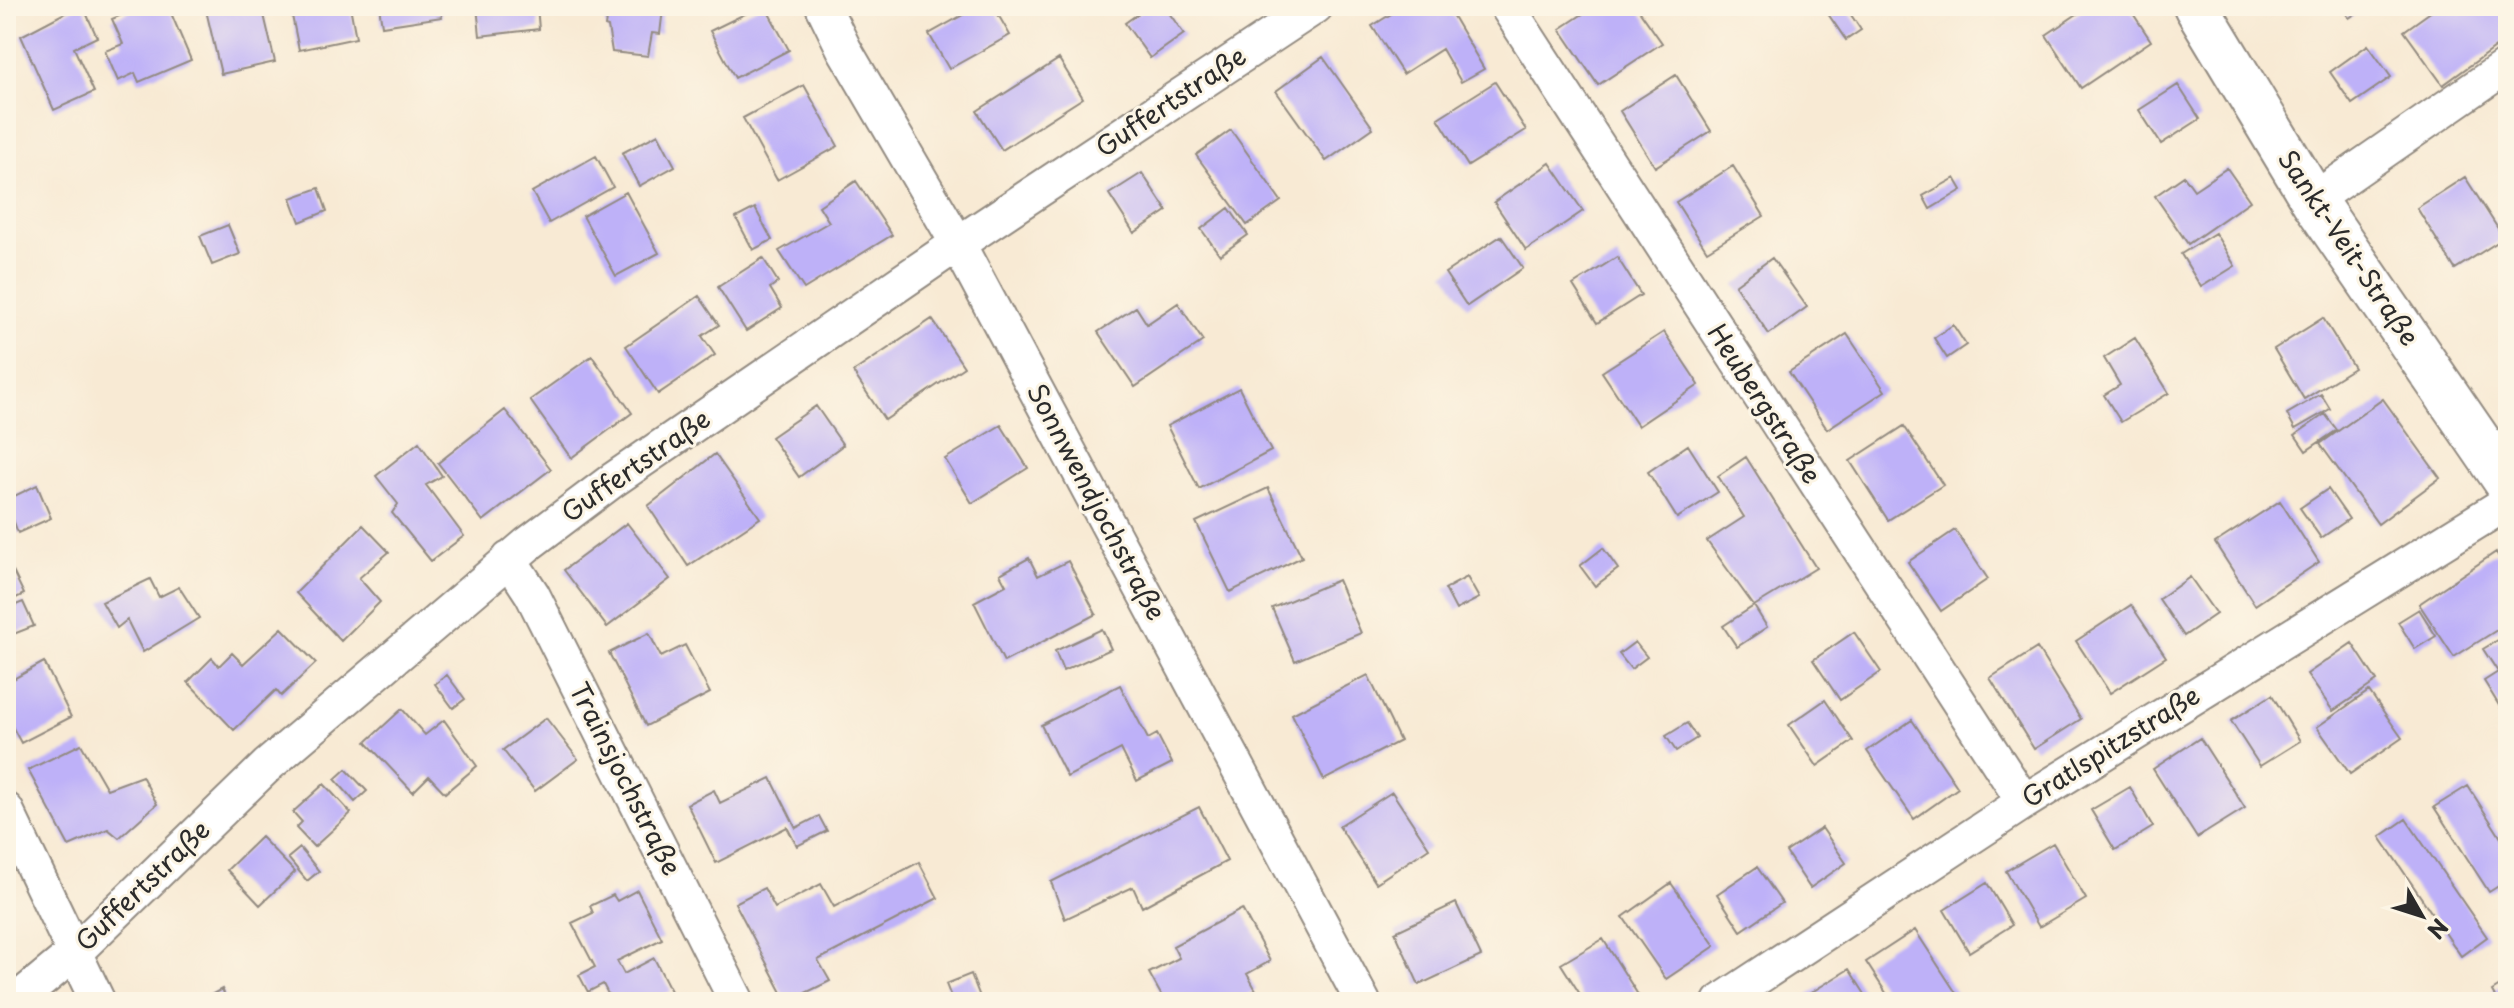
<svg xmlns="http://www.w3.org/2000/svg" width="2514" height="1008" viewBox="0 0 2514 1008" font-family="'Playpen Sans',sans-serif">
<rect width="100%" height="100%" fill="#fcf5e5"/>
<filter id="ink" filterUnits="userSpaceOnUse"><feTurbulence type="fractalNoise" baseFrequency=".0125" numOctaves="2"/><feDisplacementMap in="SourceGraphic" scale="16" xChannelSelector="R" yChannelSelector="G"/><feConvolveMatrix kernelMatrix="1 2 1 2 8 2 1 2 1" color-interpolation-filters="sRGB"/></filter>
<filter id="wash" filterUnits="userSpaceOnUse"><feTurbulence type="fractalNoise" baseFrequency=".006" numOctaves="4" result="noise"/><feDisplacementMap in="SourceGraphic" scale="32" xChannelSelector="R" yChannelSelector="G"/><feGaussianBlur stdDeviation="1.8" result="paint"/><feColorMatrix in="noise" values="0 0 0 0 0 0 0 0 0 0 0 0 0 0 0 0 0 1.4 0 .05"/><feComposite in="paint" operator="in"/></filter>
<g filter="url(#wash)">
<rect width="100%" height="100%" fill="#f8ead4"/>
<g id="blocks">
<path fill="#beb1f8" d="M78,6h5l14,31 -23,11 20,44 -40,18 -33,-74z
M142,6h26l23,54 -52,22 -4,-9 -17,8 -13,-30 18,-7 -11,-25z
M205,6h57l13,56 -54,12z
M290,6h60l6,32 -57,12z
M379,6h61l2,11 -60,9z
M477,6h60l2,23 -59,7z
M608,6l55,3 -3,25 -8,-1 -4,23 -36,-4 -4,-25 -3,-1z
M761,6h4l24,44 -54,28 -25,-47z
M979,6h14l17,29 -61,34 -20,-35z
M1149,6h15l20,28 -34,24 -25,-35z
M1404,6h43l37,63 -23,13 -19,-33 -39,25 -31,-48z
M1595,6h41l26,37 -64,42 -38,-56z
M1834,6h11l16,24 -15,10 -20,-29z
M2089,6h39l23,35 -70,47 -35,-53z
M2341,6h26l-18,12z
M2439,6h57l12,16v16l-65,47 -39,-54z
M2368,45l23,32 -39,27 -22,-32z
M1323,57l50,71 -47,33 -50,-70z
M1059,59l24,39 -81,52 -25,-39z
M1676,75l35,56 -56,36 -35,-56z
M1495,82l31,48 -58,36 -30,-48z
M804,85l34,61 -61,34 -34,-62z
M2178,85l22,34 -39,25 -22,-34z
M1231,130l50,71 -34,24 -51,-70z
M658,134l17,32 -36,20 -17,-33z
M596,156l17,31 -64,36 -17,-31z
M1550,163l33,48 -57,39 -32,-48z
M1733,166l31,50 -57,35 -31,-49z
M2227,168l23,33 -62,43 -33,-48 29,-20 10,14z
M1142,173l25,38 -33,22 -25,-39z
M2465,177l39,61 -49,31 -38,-61z
M1955,178l7,12 -32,19 -7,-13z
M856,181l36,54 -88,54 -25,-38 50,-29 -10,-16z
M319,188l8,23 -27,11 -9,-24z
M626,192l33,61 -43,23 -33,-60z
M755,208l17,32 -19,10 -17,-32z
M1229,208l19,27 -28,20 -19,-26z
M228,225l12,29 -28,11 -12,-29z
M2215,233l20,33 -34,21 -20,-33z
M1501,236l22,32 -56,38 -22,-33z
M1617,257l24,38 -44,28 -24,-38z
M763,258l15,24 -8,6 12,20 -36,23 -28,-44z
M1772,258l35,49 -38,27 -34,-49z
M699,296l20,29 -17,11 13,19 -57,39 -32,-48z
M1178,303l25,38 -68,46 -37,-55 38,-25 11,17z
M2323,318l31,50 -50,31 -30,-50z
M932,319l32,48 -79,53 -32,-48z
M1953,325l13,20 -19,13 -13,-20z
M1664,332l35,53 -61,41 -36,-54z
M1847,334l38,57 -58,38 -38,-57z
M2135,338l34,55 -48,29 -17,-27 16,-10 -16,-27z
M592,356l40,57 -61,45 -41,-58z
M1239,388l32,63 -72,38 -32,-63z
M2321,394l9,15 -35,20 -8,-15z
M2383,399l57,79 -62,46 -58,-80z
M816,406l27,39 -44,32 -28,-40z
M505,410l46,59 -68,52 -45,-58z
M2325,414l12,16 -31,21 -11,-16z
M1001,425l27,43 -56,35 -27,-44z
M1904,426l39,59 -55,35 -38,-59z
M419,442l23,34 -16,9 38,51 -33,25 -39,-48 6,-9 -22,-28z
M1688,445l30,47 -41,26 -29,-46z
M715,454l45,64 -72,48 -40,-60z
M1746,457l70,111 -62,38 -47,-65 37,-24 -26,-41z
M37,485l14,33 -33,15 -12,-33z
M1268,488l34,69 -72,35 -34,-70z
M2328,489l21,30 -28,19 -21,-30z
M2280,501l39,61 -64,43 -40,-62z
M627,523l43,56 -63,48 -43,-57z
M363,525l26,27 -30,26 21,24 -39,39 -45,-48z
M1955,530l33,49 -47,32 -33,-49z
M1603,548l15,21 -23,17 -15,-20z
M2496,552l12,20v51l-54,34 -35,-53z
M6,557l18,37 -18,9z
M1029,558l9,18 30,-15 28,53 -92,48 -30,-60 32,-17 -6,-11z
M1467,577l12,21 -23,12 -11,-21z
M2190,577l26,37 -32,22 -25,-37z
M150,579l9,18 20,-10 20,31 -56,34 -16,-32 -10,8 -15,-26z
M1338,580l23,53 -66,28 -23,-53z
M23,602l11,24 -28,11v-28z
M2131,605l35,52 -56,36 -34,-52z
M1754,606l13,21 -30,20 -14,-21z
M2419,609l17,27 -21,13 -17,-27z
M282,628l34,35 -35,33 -5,-6 -42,40 -46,-48 24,-24 7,8 13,-13 11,11z
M1102,629l9,20 -48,22 -8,-20z
M1854,632l27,40 -41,28 -27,-40z
M649,633l12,24 24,-12 25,48 -64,33 -37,-73z
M2508,634v86l-24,-39 14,-9 -15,-23z
M1635,642l12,15 -16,12 -12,-15z
M2352,643l25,38 -44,30 -26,-37z
M2037,648l44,71 -47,30 -44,-71z
M44,662l27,55 -50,26 -15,-28v-32z
M447,675l18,24 -12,9 -18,-24z
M1368,675l32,66 -76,39 -32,-66z
M1120,685l28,54 9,-5 15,29 -35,18 -16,-32 -54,28 -26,-52z
M2369,691l33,47 -52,36 -33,-47z
M2272,695l28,46 -40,25 -29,-45z
M1825,700l28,41 -36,25 -28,-41z
M402,709l23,26 19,-15 33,46 -32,27 -16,-17 -16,16 -47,-50z
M546,718l32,41 -43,32 -32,-41z
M1912,720l46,68 -44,31 -47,-68z
M1687,723l10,15 -21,13 -10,-15z
M2200,738l45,70 -48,30 -44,-69z
M81,744l26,45 35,-13 15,28 -38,34 -11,-9 -39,17 -41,-76z
M346,769l21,22 -12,11 -20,-23z
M771,778l25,50 23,-12 8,15 -30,15 -10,-19 -71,36 -29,-59 27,-14 6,13z
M324,784l27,29 -37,34 -18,-19 6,-6 -9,-10z
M2468,786l40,63v31l-19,12 -55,-85z
M2130,787l23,40 -38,23 -24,-40z
M1392,792l37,56 -53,35 -37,-57z
M1199,807l28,54 -85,46 -9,-20 -68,32 -14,-37z
M2406,819l81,118 -26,19 -81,-119z
M1822,828l24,35 -36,25 -24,-36z
M261,837l34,35 -35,33 -33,-35z
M2053,843l33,56 -47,28 -33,-56z
M300,848l19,23 -12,10 -19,-23z
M919,862l19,36 -120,62 12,21 -43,21 -52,-99 29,-15 11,20 46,-24 13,23z
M1757,867l25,36 -41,28 -24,-37z
M1671,883l44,63 -49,33 -43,-62z
M1987,883l25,42 -43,27 -25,-42z
M637,890l25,49 -45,22 7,13 30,-16 17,33 -12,6 3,5h-50l-9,-18 -15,8 -9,-17 16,-8 -23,-44 21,-10 -3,-7 23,-11 4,6z
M1456,903l25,53 -62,29 -24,-53z
M1242,909l28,52 -23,13 9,16 -22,12h-69l-16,-29 30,-15 -6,-12z
M1915,930l41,63 -13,9h-51l-26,-40z
M1603,939l37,59 -6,4h-49l-24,-38z
M1849,969l21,33h-74z
M971,974l11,28h-29l-7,-18z
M2508,981v21h-10l-6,-11z
M222,989l6,13h-30z"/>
</g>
</g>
<g filter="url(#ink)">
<use href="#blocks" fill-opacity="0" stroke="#928a80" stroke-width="2"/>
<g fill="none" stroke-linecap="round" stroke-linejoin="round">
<g stroke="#928a80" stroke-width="38">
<path id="street" d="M823,6l21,43 114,195 405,758
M1507,6l517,796
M2313,200l195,-135
M509,559l23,35 205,408
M6,810l92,192
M15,1002l58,-48 195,-189 260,-221 85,-64 328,-225 375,-249
M1720,1002l304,-200 484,-300"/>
</g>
<g stroke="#928a80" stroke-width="48">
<path id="secondary" d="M2196,6l117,194 195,284"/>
</g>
<use href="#street" stroke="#fff" stroke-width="34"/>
<use href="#secondary" stroke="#fff" stroke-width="44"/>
</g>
</g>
<g text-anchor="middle" stroke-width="6" stroke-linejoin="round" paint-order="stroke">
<g font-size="26" fill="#2b2b2b" stroke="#fcf5e5">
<text transform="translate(1171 102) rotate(-34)" y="9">Guffertstraße</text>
<text transform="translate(2348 248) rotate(56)" y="9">Sankt-Veit-Straße</text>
<text transform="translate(1764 404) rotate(57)" y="9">Heubergstraße</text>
<text transform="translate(636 466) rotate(-35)" y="9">Guffertstraße</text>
<text transform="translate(1096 502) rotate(62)" y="9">Sonnwendjochstraße</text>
<text transform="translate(2111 747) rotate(-32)" y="9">Gratlspitzstraße</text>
<text transform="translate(625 779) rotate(63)" y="9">Trainsjochstraße</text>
<text transform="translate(143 886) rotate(-44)" y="9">Guffertstraße</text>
</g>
</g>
<rect width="2514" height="1008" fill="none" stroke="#fcf5e5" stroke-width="32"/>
<g transform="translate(2422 916) rotate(129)" stroke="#fcf5e5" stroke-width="6" paint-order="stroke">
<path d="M0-6L14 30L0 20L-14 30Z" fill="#2b2b2b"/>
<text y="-12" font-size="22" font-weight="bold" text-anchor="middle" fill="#2b2b2b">N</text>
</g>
</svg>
